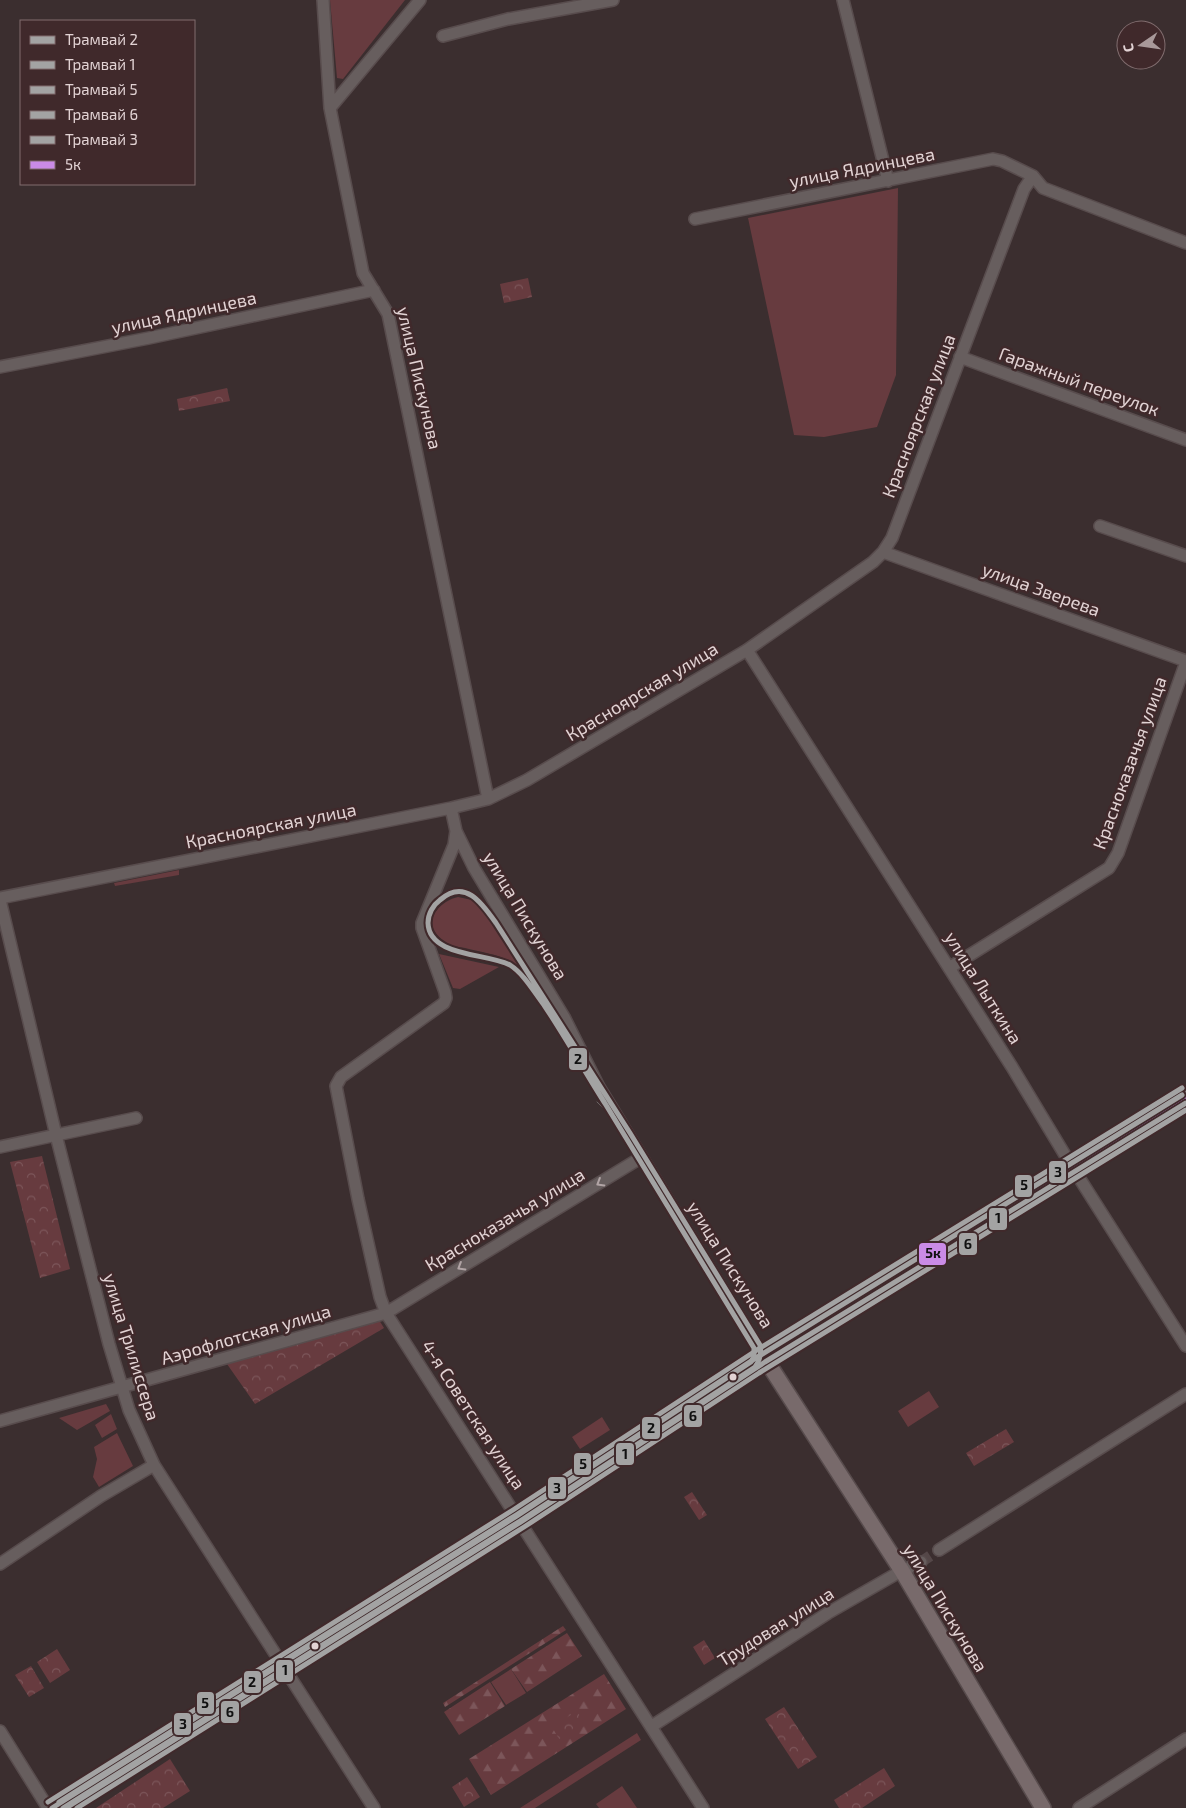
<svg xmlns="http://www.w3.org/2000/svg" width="1186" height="1808" viewBox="0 0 1186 1808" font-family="'Exo 2',sans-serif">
<defs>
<pattern id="forest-firs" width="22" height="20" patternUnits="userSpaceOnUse" patternTransform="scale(1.25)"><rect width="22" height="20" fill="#673b3f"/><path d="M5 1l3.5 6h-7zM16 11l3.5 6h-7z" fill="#7c565a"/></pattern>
<pattern id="park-crowns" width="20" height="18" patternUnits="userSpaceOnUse" patternTransform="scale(1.25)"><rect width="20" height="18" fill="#673b3f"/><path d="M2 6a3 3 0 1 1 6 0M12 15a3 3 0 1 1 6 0" fill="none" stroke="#7c565a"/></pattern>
</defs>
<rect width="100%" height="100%" fill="#3b2e2f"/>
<path fill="#673b3f" d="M330,0h75l-62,79 -6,-1z
M898,188l-2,187 -19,52 -53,10 -30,-2 -46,-217z
M179,870v5l-64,11 -1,-3z
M458,897l14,3 8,6 40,61c-16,-12 -35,-14 -55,-19 -7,-1 -15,-2 -21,-7 -24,-16 -7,-39 14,-44z
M439,954l60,13 -39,22 -7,-1z
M929,1391l10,16 -31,20 -10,-16z
M106,1404l4,7 -33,19 -18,-12z
M111,1414l6,15 -15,9 -7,-13z
M602,1417l8,13 -30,19 -8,-12z
M117,1433l16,33 -34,21 -6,-10 4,-18 -3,-12z
M511,1669l15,24 -20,12 -15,-23z
M637,1733l4,7 -106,68h-15z
M622,1786l15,22h-38l-3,-4z"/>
<path fill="url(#forest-firs)" d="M563,1626l3,4 -121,77 -2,-4z
M567,1633l15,23 -55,36 -16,-23z
M604,1674l22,35 -135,86 -22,-36z
M490,1682l15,24 -46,29 -15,-23z"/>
<path fill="url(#park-crowns)" d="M528,278l4,19 -28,6 -4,-19z
M227,388l3,13 -51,10 -2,-12z
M42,1156l28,113 -30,9 -30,-116z
M379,1320l5,8 -129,76 -28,-40z
M1006,1429l8,13 -40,24 -8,-13z
M692,1492l15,23 -8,5 -15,-23z
M704,1640l11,18 -11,7 -11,-18z
M57,1649l13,21 -20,13 -13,-21z
M31,1666l13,22 -15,9 -14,-22z
M784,1707l33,50 -19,12 -33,-50z
M577,1711l7,12 -25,16 -7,-12z
M170,1759l20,32 -27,17h-67z
M884,1768l11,18 -33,22h-23l-5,-8z
M467,1777l13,20 -16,10 -12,-20z"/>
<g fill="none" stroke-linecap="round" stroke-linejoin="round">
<path stroke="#544748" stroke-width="11" stroke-dasharray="11 5.5" stroke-linecap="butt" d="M921,1562l18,-12"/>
<g stroke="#584c4d" stroke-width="14">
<path id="minor" d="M323,0l7,108 33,165 25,41 100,485
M843,0l45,181
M443,36l65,-17 105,-19
M330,108l90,-108
M695,219l298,-60 9,2 31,15 10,12 143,55
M960,357l226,83
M0,367l149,-29 225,-48
M1100,526l86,30
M883,552l303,109
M747,650l265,417 59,98 115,181
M451,808l5,23 18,37 90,149 35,70 165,270
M456,831l-2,14 -32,78v5l23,64 1,6 -2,5 -103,74 -5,9 22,113 22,98 6,16 317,495
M0,898l451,-90 37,-9 39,-19 220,-130 126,-88 10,-10 9,-14 132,-349 9,-13
M0,900l56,235 53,209 20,66 25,55 220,343
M949,968l160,-100 9,-15 68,-191
M0,1147l136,-29
M0,1421l386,-108 256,-156
M939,1550l247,-156
M0,1564l101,-68 53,-31
M652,1726l176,-113 68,-39 25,-12
M0,1731l48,77
M1079,1808l107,-69"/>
</g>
<g stroke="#584c4d" stroke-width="18">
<path id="major" d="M764,1357l138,214 141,237
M57,1808l461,-289 246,-162 422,-259"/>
</g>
<use href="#minor" stroke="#675e5e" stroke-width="11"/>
<use href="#major" stroke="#786a6b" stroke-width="15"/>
<path stroke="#6e6566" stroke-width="1" d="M597,1102l18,17
M818,1320l28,-9
M760,1345l6,3h8"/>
<g stroke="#40292b" stroke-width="9">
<path id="bus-1" d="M57,1808l461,-289 246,-162 422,-259"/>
</g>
<use href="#bus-1" stroke="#ca8be6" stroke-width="5"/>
<g stroke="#40292b" stroke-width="9">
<path id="tram-1" d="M52,1808l465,-292 234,-154 3,-6v-8c-50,-81 -99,-162 -148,-243 -21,-33 -40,-67 -62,-100 -10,-13 -20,-31 -34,-40 -23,-12 -81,-8 -82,-42 0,-9 5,-18 12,-23 25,-22 42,3 56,23l134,210 130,212c2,9 0,15 -5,22l-235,154 -457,287"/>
</g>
<g stroke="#40292b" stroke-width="9">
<path id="tram-2" d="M66,1808l455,-286 244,-160 421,-259"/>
</g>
<g stroke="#40292b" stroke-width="9">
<path id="tram-3" d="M48,1802l465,-292 244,-160 425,-262"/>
</g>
<g stroke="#40292b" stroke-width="9">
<path id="tram-4" d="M77,1808l447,-281 235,-154 427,-263"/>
</g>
<g stroke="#40292b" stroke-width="9">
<path id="tram-5" d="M59,1802l457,-287 235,-154 431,-266"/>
</g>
<use href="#tram-1" stroke="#a3a3a3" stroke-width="5"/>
<use href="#tram-2" stroke="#a3a3a3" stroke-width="5"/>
<use href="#tram-3" stroke="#a3a3a3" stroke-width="5"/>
<use href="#tram-4" stroke="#a3a3a3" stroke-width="5"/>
<use href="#tram-5" stroke="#a3a3a3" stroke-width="5"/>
</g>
<defs><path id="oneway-chevron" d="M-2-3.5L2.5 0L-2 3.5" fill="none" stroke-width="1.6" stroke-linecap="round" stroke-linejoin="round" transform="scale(1.25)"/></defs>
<g stroke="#b1a4a5">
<use href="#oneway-chevron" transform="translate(600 1183) rotate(149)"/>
<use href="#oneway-chevron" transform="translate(461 1267) rotate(149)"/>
</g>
<g fill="#e2d3d4" stroke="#40292b" stroke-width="2">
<circle cx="733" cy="1377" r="4.5"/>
<circle cx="315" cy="1646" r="4.5"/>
</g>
<g text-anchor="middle" stroke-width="5" stroke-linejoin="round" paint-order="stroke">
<g font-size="18" fill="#e2d3d4" stroke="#40292b">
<text transform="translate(862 168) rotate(-11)" y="6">улица Ядринцева</text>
<text transform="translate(184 313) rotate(-12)" y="6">улица Ядринцева</text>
<text transform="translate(419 378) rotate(77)" y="6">улица Пискунова</text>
<text transform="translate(1079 382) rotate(20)" y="6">Гаражный переулок</text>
<text transform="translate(919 416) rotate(-69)" y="6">Красноярская улица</text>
<text transform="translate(1041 590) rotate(20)" y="6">улица Зверева</text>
<text transform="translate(642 692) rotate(-31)" y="6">Красноярская улица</text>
<text transform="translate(1130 763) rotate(-70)" y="6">Красноказачья улица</text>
<text transform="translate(271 826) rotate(-11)" y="6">Красноярская улица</text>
<text transform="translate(525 916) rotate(59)" y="6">улица Пискунова</text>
<text transform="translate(983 988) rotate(58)" y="6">улица Лыткина</text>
<text transform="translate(505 1220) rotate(-31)" y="6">Красноказачья улица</text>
<text transform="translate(730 1265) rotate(58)" y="6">улица Пискунова</text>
<text transform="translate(246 1335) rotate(-16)" y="6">Аэрофлотская улица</text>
<text transform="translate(131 1347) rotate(73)" y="6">улица Трилиссера</text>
<text transform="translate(473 1415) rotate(57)" y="6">4-я Советская улица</text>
<text transform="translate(945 1608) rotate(59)" y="6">улица Пискунова</text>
<text transform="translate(776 1627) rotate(-32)" y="6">Трудовая улица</text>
</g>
</g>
<g stroke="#40292b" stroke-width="2">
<rect x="568" y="1047" width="20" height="24" rx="5" fill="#a3a3a3"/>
<rect x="1048" y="1160" width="19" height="24" rx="5" fill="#a3a3a3"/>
<rect x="1014" y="1174" width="19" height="24" rx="5" fill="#a3a3a3"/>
<rect x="988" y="1207" width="20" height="24" rx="5" fill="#a3a3a3"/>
<rect x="958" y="1232" width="20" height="24" rx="5" fill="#a3a3a3"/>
<rect x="918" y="1242" width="29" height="24" rx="5" fill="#ca8be6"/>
<rect x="683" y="1404" width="20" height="24" rx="5" fill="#a3a3a3"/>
<rect x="641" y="1416" width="20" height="24" rx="5" fill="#a3a3a3"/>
<rect x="615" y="1442" width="20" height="24" rx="5" fill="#a3a3a3"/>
<rect x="573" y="1452" width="19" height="24" rx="5" fill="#a3a3a3"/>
<rect x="547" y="1476" width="20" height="24" rx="5" fill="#a3a3a3"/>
<rect x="275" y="1659" width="19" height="24" rx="5" fill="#a3a3a3"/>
<rect x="243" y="1670" width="19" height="24" rx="5" fill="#a3a3a3"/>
<rect x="196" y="1691" width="19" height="24" rx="5" fill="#a3a3a3"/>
<rect x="220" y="1700" width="20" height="24" rx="5" fill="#a3a3a3"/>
<rect x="173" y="1712" width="19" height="24" rx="5" fill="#a3a3a3"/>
</g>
<g font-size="14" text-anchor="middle" font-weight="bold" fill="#111">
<text x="578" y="1064">2</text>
<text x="1058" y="1177">3</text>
<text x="1024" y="1190">5</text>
<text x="998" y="1223">1</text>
<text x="968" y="1249">6</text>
<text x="933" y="1258">5к</text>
<text x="693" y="1421">6</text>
<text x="651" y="1433">2</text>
<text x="625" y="1459">1</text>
<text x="583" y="1469">5</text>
<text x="557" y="1493">3</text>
<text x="285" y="1675">1</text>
<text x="252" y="1687">2</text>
<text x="205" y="1708">5</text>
<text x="230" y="1717">6</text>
<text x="183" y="1729">3</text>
</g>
<rect x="20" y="20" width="175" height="165" fill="#40292b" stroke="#816d6f"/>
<rect x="30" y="36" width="25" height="8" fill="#a3a3a3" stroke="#816d6f"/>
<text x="65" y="45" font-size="15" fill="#e2d3d4">Трамвай 2</text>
<rect x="30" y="61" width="25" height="8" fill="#a3a3a3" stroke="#816d6f"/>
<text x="65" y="70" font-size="15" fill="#e2d3d4">Трамвай 1</text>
<rect x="30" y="86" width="25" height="8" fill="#a3a3a3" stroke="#816d6f"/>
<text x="65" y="95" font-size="15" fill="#e2d3d4">Трамвай 5</text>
<rect x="30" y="111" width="25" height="8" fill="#a3a3a3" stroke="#816d6f"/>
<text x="65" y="120" font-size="15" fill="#e2d3d4">Трамвай 6</text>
<rect x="30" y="136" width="25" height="8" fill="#a3a3a3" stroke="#816d6f"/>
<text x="65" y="145" font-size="15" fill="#e2d3d4">Трамвай 3</text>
<rect x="30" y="161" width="25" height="8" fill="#ca8be6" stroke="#816d6f"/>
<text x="65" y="170" font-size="15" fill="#e2d3d4">5к</text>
<g transform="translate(1141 45) rotate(257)"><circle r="24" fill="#40292b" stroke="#816d6f"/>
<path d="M0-4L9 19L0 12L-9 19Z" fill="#a8999a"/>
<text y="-8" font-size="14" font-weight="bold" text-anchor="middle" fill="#e2d3d4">С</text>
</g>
</svg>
